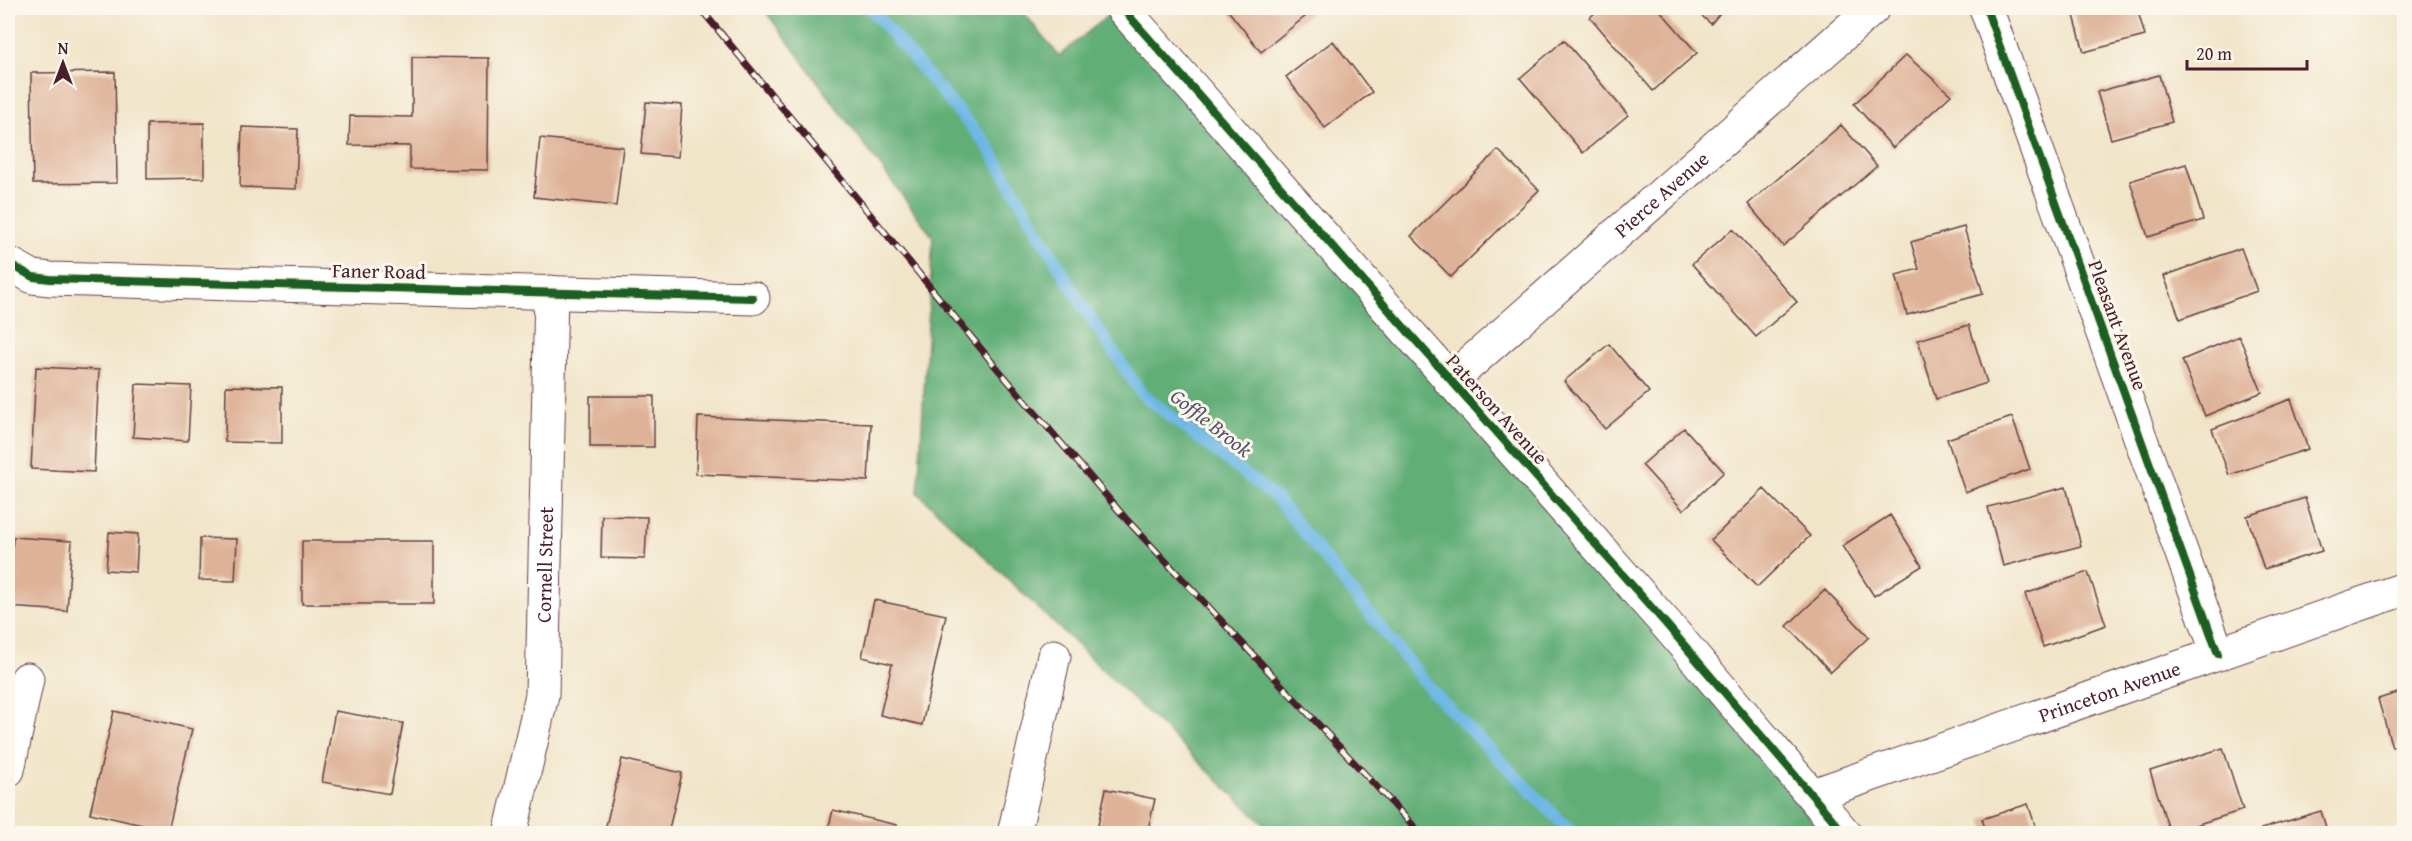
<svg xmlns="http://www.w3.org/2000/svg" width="2412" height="841" viewBox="0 0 2412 841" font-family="'Gentium Book Plus',serif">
<rect width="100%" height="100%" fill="#fbf7ec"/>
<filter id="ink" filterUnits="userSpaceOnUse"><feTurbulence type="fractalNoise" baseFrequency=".0167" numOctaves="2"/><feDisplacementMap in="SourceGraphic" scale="12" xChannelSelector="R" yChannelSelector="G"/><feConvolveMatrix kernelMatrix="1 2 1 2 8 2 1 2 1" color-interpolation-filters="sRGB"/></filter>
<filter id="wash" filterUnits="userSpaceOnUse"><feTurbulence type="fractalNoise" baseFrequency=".008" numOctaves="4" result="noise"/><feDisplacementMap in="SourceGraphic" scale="24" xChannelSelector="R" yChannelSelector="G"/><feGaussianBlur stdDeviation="1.35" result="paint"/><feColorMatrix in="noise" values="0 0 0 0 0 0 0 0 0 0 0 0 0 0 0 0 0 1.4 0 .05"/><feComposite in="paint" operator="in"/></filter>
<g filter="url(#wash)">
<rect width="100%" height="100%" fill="#f1e5c9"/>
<path fill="#62ae77" stroke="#566651" stroke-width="1.5" d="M763,8h257l39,48 58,-48h13l693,825h-550l-355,-340 15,-256z"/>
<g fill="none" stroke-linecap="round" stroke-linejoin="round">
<path stroke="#6db7e6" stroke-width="12" d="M870,8l118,138 92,156 62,92 135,105 154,191 142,144"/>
</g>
<g id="blocks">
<path fill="#deb298" d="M1226,8h90l-55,44z
M1601,8h57l39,45 -44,38 -63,-74z
M1693,8h31l-13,16z
M2072,8h65l8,28 -61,16z
M1564,40l64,75 -45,38 -63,-75z
M1333,41l39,51 -47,36 -39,-51z
M1906,55l45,40 -58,53 -39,-44z
M412,57l77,1 -1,112 -78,-1v-23l-61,-1 1,-29 62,1z
M115,72l2,111 -84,1 -2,-111z
M2159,75l13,47 -61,17 -14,-47z
M646,102l36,3 -4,52 -37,-3z
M204,123v55l-57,1v-55z
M1841,125l36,41 -94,80 -35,-42z
M242,127l56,2 -2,60 -56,-2z
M540,138l83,9 -7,59 -82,-9z
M1498,150l41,40 -88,87 -40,-41z
M2186,164l17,56 -55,17 -18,-56z
M1964,227l19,67 -76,21 -11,-40 23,-6 -8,-27z
M1733,229l64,73 -41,35 -64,-73z
M2241,248l16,43 -77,28 -16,-43z
M1969,325l18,58 -51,16 -18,-59z
M2239,336l23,56 -57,24 -23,-56z
M1609,344l40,48 -44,37 -41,-48z
M36,367l63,3 -5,102 -63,-3z
M136,384l55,2 -3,55 -55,-4z
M226,386l56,1v56l-57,-1z
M590,396h64v51h-64z
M2291,399l17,50 -79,26 -17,-46z
M698,417l173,7 -3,57 -172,-7z
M2012,417l18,52 -65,23 -18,-53z
M1684,428l40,44 -41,38 -41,-45z
M2066,487l15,59 -78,20 -15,-59z
M1764,489l46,47 -53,51 -46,-47z
M2305,498l17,53 -58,18 -17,-53z
M1890,515l32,51 -48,30 -32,-50z
M602,516l45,1 -2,42 -44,-1z
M109,532l29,2 -2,38 -30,-2z
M13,537l59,4 -5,70 -59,-4z
M200,538l37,1 -2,42 -36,-1z
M302,541h132v63h-132z
M2088,572l18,53 -63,22 -18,-53z
M1825,590l44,47 -38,35 -44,-46z
M874,600l72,15 -24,110 -42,-10 12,-51 -30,-7z
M2404,691v52l-12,4 -14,-48z
M114,711l78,18 -24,102 -78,-18z
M335,711l68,12 -13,71 -68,-12z
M2223,748l20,62 -73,23 -20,-62z
M622,759l60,14 -14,61h-64z
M1106,789l49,10 -8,35h-51z
M2028,804l10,30h-51l-5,-15z
M833,810l64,15 -2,9h-68z
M2321,811l7,23h-65l-2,-5z"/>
</g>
</g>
<g filter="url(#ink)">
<use href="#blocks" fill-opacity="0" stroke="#633d43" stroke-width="1.5"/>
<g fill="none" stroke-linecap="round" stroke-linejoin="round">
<g stroke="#633d43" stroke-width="35">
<g id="minor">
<path d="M1122,8l545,617 178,209"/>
<path d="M1986,8l232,646"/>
<path d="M8,263l25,14 17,2 703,19"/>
<path id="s1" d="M1450,381l423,-373"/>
<path d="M8,770l19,-91"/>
<path id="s2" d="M1813,795l591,-206"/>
<path id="s3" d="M510,834l32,-139 9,-403"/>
<path d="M1014,834l40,-178"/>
</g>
</g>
<use href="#minor" stroke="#fff" stroke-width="33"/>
<g stroke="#4a1f2b" stroke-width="7">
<path id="rail" d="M700,8l291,353 136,159 294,314"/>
</g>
<use href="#rail" stroke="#fbf7ec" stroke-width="4.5" stroke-dasharray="14" stroke-linecap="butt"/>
<g stroke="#fbf7ec" stroke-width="11">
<path id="cycleway" d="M1122,8l545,617 178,209
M1986,8l232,646
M8,263l25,14 17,2 703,19"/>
</g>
<use href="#cycleway" stroke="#1b5e20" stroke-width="8"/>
</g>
</g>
<g text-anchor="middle" stroke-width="6" stroke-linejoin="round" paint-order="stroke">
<g font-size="20" fill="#4a1f2b" stroke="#fbf7ec">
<text dy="7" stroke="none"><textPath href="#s1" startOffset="282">Pierce Avenue</textPath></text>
<text transform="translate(379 271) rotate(1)" y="7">Faner Road</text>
<text transform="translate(2118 325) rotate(70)" y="7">Pleasant Avenue</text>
<text transform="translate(1497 409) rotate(48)" y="7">Paterson Avenue</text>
<text dy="7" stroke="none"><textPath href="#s3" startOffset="273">Cornell Street</textPath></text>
<text dy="7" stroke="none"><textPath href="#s2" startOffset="314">Princeton Avenue</textPath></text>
</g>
<g font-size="21" font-style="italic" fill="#56546c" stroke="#fbf7ec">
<text transform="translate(1211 423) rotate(38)" y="7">Goffle Brook</text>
</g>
</g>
<rect width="2412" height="841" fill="none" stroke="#fbf7ec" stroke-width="30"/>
<g transform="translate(63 63)" stroke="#fbf7ec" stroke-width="4.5" paint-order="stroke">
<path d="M0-4.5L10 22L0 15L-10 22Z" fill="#4a1f2b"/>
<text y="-9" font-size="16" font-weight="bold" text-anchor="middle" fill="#4a1f2b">N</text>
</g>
<path d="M2187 60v9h120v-9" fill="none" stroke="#4a1f2b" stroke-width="3"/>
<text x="2196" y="60" font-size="18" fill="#4a1f2b" stroke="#fbf7ec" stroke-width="4.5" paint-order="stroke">20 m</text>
</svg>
